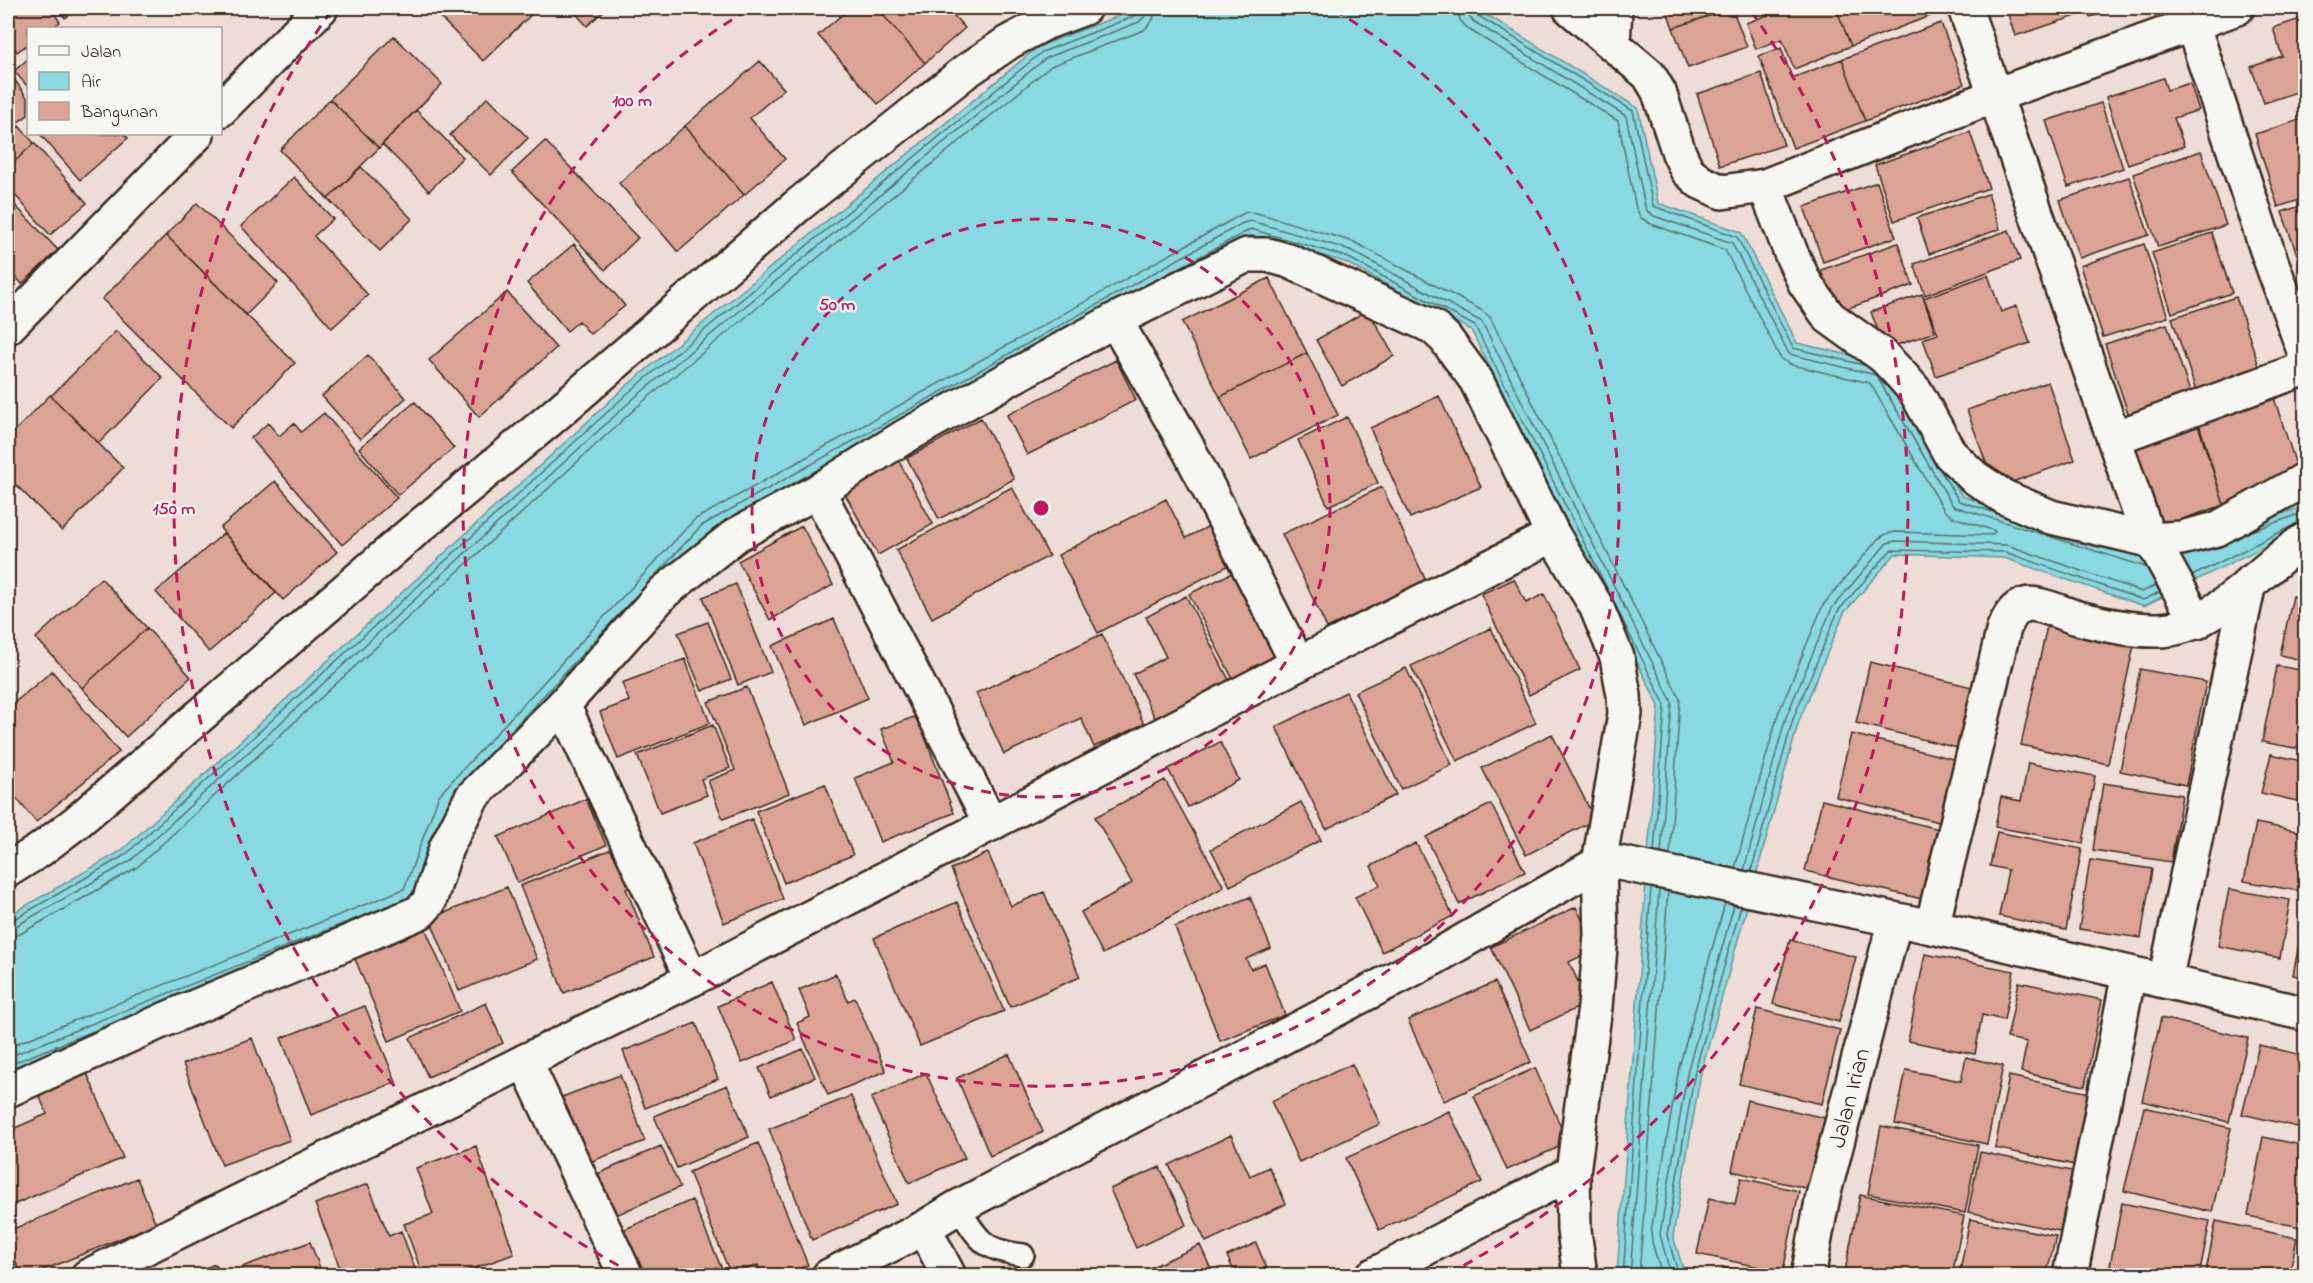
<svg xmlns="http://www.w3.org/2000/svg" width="2313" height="1283" viewBox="0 0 2313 1283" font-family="'Indie Flower',sans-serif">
<rect width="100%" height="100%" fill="#eeddd6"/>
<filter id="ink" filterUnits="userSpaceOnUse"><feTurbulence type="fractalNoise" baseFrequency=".0167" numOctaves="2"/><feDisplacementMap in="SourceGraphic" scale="12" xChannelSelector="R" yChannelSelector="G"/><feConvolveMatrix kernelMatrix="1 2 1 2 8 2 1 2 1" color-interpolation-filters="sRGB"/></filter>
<g filter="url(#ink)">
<path fill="#88d9e1" stroke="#699393" stroke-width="1.5" d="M1140,8h336l162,100 20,95 83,29 56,111 87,20 78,133 197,61 146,-51v20l-161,80 -140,-48 -109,-4 -51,59 -45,108 -98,351 -28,164 12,39h-68l42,-569 -188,-376 -126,-68 -95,-27 -542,303 -252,271 -34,97 -414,165v-155l113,-65 503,-463 415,-342z"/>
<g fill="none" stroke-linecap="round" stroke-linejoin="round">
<path stroke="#5a706c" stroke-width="1.5" d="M1457,8l3,12 8,9 150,92 18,87 5,10 10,6 74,26 56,109 11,6 78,18 74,127 9,7 42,14 -2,4 -97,-3 -10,2 -8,5 -55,66 -45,109 -43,154
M1466,8l2,8 5,5 153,95 19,90 3,6 6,4 78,27 57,111 87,21 77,131 193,61
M1474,8l3,7 156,96 20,95 84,31 56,111 71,17
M1164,276l87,-47 96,28 128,69 135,268
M1939,468l20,33 37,12
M768,498l55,-31
M2248,532l58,-20
M2192,576l102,-51
M1614,603l51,102 -11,147
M492,751l209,-225 542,-303 8,-2 99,29 132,72 190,380 -11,151
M1744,870l42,-153 46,-109 55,-65 9,-2 111,4 135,47 14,-7
M1751,872l42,-153 45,-108 53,-61 114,2 138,48 17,-8
M8,920h5l112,-65 503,-462 414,-341 93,-36 4,-4v-4
M8,928l8,-2 114,-65 503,-462 413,-341 93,-36 6,-6 2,-8
M8,937l12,-3 116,-66 503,-463 412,-339 93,-36 9,-10 3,-12
M8,1047l396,-158 35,-94 255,-275 552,-308 11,1 97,29 127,68 9,7 190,382 -10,156
M8,1057l402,-160
M8,1065l113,-45
M1623,1276l28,-388
M1630,1276l29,-386
M1639,1276l29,-385
M1662,1276l-10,-34 -1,-10 28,-165 46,-164
M1671,1276l-11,-42 28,-165 46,-164
M1679,1276l-12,-41 28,-164 46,-165"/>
</g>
<path fill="#dba395" stroke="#3b2a1e" stroke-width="1.5" d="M8,8h43l9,14 -9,6h-23v16l-11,8 -9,-14z
M58,8h22l-15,10z
M431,8h107l-55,53z
M571,8h36l-20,18z
M850,8h27l48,55 -47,41 -60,-69z
M877,8h70l18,20 -40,35z
M1666,8h67l-60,20z
M1732,8l15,39 -59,21 -15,-40z
M1787,8h49l15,38 -57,23 -12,-30 -26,10 -10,-26z
M1836,8h96l3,6 -84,32z
M2006,8h73l3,6 -67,22z
M2087,8h33l-30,9z
M2306,17v72l-42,14 -13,-36 31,-11 -9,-28z
M1941,23l23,61 -99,37 -23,-62z
M394,36l48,48 -63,64 -49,-49z
M1781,48l11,30 50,-19 23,62 -72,27 -34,-92z
M28,59v28l-14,-16z
M760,61l24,28 -34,29 35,41 -41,36 -59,-69z
M10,73l18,26v16l-20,14v-55z
M1761,73l23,72 -64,21 -23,-72z
M2163,78l4,12 23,-7 9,27 -25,8 10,28 -56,19 -22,-68z
M488,97l40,41 -37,37 -41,-40z
M330,99l49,49 -51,51 -48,-49z
M2101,103l22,65 -55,19 -22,-66z
M416,110l47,47 -34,34 -47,-47z
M2306,118v80l-28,9 -23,-73z
M19,126l15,17 -26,25v-31z
M685,126l59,69 -66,57 -59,-69z
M1970,132l19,56 -95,33 -19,-56z
M40,134h84l4,4 -48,42z
M545,141l93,97 -33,32 -93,-98z
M34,143l53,60 -37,32 -42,-48v-19z
M2201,151l25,74 -68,22 -25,-73z
M361,167l51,52 -32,32 -52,-52z
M294,177l39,42 -19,17 54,59 -36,33 -91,-102z
M2129,177l20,58 -70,23 -19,-58z
M1877,182l19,55 -73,25 -19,-55z
M1988,194l12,35 -71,25 -12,-36z
M8,198l50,52 -36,34 -14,-16z
M197,203l81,80 -32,32 -80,-80z
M2306,204v61l-5,1 -19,-54z
M2009,230l11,30 -95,35 -11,-31z
M2212,233l20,60 -60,20 -20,-60z
M166,235l129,128 -64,65 -129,-129z
M1898,243l15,42 -78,28 -14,-43z
M574,244l51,62 -35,28 -11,-13 -12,10 -40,-48z
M2144,244l24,73 -65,20 -23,-71z
M1988,275l13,37 16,-6 13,37 -94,33 -13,-37 15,-5 -14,-36z
M1269,278l38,75 -87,44 -38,-75z
M507,292l49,56 -77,69 -50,-57z
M1922,294l13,38 -50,17 -14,-37z
M2236,297l26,78 -64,22 -26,-79z
M1368,310l26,46 -52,30 -26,-46z
M2167,324l25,74 -62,21 -25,-75z
M116,331l47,47 -64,65 -48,-47z
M1307,353l31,62 -87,44 -31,-62z
M368,355l38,43 -46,41 -38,-43z
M1116,360l20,40 -109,55 -20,-40z
M2048,382l27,78 -80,28 -28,-78z
M50,395l73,73 -61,63 -54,-54v-39z
M1439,396l42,91 -71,31 -40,-90z
M2274,398l27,82 -77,25 -26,-84z
M415,402l39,46 -56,47 -39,-47z
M324,413l73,85 -55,47 -91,-107 17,-15 11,13 15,-13 7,9z
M1347,417l31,66 -50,23 -30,-66z
M981,418l33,61 -75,40 -32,-61z
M2197,422l27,83 -65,22 -28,-83z
M897,458l36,66 -55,31 -36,-67z
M275,481l62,71 -54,48 -63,-72z
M1012,487l37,69 -117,62 -36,-68z
M1382,487l44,94 -99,47 -45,-94z
M1166,499l20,39 27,-14 20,39 -135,70 -40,-78z
M802,526l31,59 -63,35 -32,-59z
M224,533l52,60 -67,59 -53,-60z
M1244,567l44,86 -54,28 -45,-87z
M101,578l46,50 -65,60 -46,-50z
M1514,579l12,24 18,-9 36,76 -51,25 -48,-101z
M736,584l35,88 -33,13 -35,-88z
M1186,596l44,86 -74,38 -23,-46 33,-17 -20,-40z
M2293,596l13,3v62l-26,-6z
M834,619l34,79 -62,27 -34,-79z
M708,622l23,57 -29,12 -24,-58z
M2047,626l87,19 -26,119 -87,-19z
M147,628l44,49 -65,60 -44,-49z
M1491,628l45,95 -79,38 -46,-95z
M1102,634l42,90 -50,23 -13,-29 -77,36 -28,-61z
M685,659l25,64 -92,36 -18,-47 29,-11 -7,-18z
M1870,662l110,27 -14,61 -110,-27z
M2277,666l29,5v79l-44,-8z
M1406,668l46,97 -51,24 -46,-97z
M2140,669l66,13 -20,103 -66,-14z
M52,671l67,81 -83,70 -28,-34v-80z
M747,687l42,106 -66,26 -15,-38 27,-11 -27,-68z
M1346,692l50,103 -70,34 -50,-102z
M917,716l37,97 -74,29 -25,-64 39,-16 -13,-33z
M713,725l17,43 -29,11 6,16 -47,18 -23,-58z
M1552,734l43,86 -69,35 -44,-87z
M1851,734l107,26 -15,63 -107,-26z
M1220,742l19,38 -51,27 -20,-38z
M2271,754l35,8v41l-45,-10z
M2028,763l67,13 -12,67 -88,-16 6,-30 20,4z
M1165,780l59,107 -121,67 -22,-42 51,-29 -37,-66z
M2103,783l79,12 -11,67 -78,-12z
M825,784l28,71 -69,28 -28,-72z
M586,799l20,46 -88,38 -20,-46z
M1822,800l121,30 -17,70 -121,-29z
M1301,802l20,38 -91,46 -19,-37z
M1491,804l34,68 -66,32 -33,-67z
M752,819l31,80 -59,24 -31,-80z
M2256,823l50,10v20l-8,38 -54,-10z
M1997,832l85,17 -16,81 -67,-14 9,-46 -18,-4z
M1416,843l37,73 -71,36 -27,-55 25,-12 -9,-19z
M619,846l16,39 -9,4 28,68 -90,36 -44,-107z
M988,853l23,53 33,-14 36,85 -70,30 -59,-138z
M2090,860l62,9 -11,69 -62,-9z
M507,887l30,72 -78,32 -29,-72z
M2229,889l61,11 -10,58 -62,-12z
M1250,897l21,51 -25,11 5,10 14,-6 20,52 -65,26 -45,-114z
M957,902l47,109 -84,35 -46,-108z
M1576,907l20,42 -27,13 19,41 -58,27 -39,-83z
M2306,908v70l-13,-3z
M424,925l36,86 -71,30 -36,-87z
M1790,940l66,17 -17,65 -66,-18z
M1925,954l89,17 -10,49 -22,-5 -7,39 -67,-13z
M836,974l12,27 7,-3 31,73 -58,24 -31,-72 13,-6 -11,-27z
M772,982l24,58 -54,23 -24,-57z
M1495,982l36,80 -87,39 -36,-81z
M2019,982l83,18 -17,86 -64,-14 6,-30 -20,-4z
M486,1003l17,40 -75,34 -18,-39z
M365,1006l31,76 -85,33 -30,-77z
M1757,1009l83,21 -18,74 -83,-20z
M2161,1018l87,20 -19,84 -87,-21z
M696,1023l22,56 -73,29 -22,-57z
M252,1038l38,102 -68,25 -39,-101z
M2259,1045l47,11v73l-64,-15z
M803,1049l12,28 -44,19 -12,-28z
M1009,1054l34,78 -53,24 -33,-78z
M1966,1057l37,9 -16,78 -92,-20 11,-54 55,11z
M1352,1064l28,60 -81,38 -28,-61z
M1535,1068l33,75 -61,27 -33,-74z
M87,1073l36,85 -115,49v-76l39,-17 -9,-21z
M926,1073l39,85 -56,25 -38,-85z
M620,1075l25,66 -58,22 -25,-66z
M2009,1076l81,17 -15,72 -80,-17z
M727,1085l22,52 -72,31 -23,-52z
M851,1096l46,108 -85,36 -43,-111z
M1747,1100l78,18 -15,71 -78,-18z
M2144,1107l87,21 -19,84 -88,-21z
M1449,1111l33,71 -103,48 -33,-72z
M1881,1126l97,19 -13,68 -97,-19z
M1231,1135l19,41 19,-9 17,37 -80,38 -37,-77z
M2263,1137l43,9 -1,82 -57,-12z
M758,1143l50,122 -26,11h-20l-4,-11 -27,10 -42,-103z
M476,1146l38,108 -61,22h-30l-19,-52 29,-10 -17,-46z
M661,1146l19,41 -71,31 -18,-41z
M1980,1152l92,19 -12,60 -92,-19z
M1160,1167l26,58 -50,23 -26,-59z
M137,1178l19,46 -127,52h-8l-13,-35v-10z
M1741,1178l58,13 -16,81 -86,-18 12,-56 26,6z
M368,1184l21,52 12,-5 17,45h-75l-28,-72z
M1860,1195l104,21 -12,60h-108z
M692,1200l33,76h-91l-18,-43z
M2122,1203l88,18 -11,55h-91z
M1970,1219l86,17 -10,40h-87z
M2216,1221l81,17 -8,38h-84z
M310,1242l13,34h-78l-3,-9z
M1256,1243l14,33h-34l-9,-20z
M1200,1245l14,31h-72l-1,-4z
M215,1264l4,12h-35z
M1723,1267l41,9h-43z
M519,1268l3,8h-22z
M1556,1269l3,7h-22z"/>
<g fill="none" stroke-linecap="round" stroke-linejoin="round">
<g stroke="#3b2a1e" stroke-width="26">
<path id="service" d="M958,1207c21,33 24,43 65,48"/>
</g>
<g stroke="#3b2a1e" stroke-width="38">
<g id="minor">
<path d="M1570,8l79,67 10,17 20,61 8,17 13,12 22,10 43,-6 231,-91 241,-87"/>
<path d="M1965,8l184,532 9,11 39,71"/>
<path d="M2187,8l81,245 38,103"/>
<path d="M1613,44l2,-36"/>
<path d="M220,110l101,-102"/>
<path d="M1765,186l26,67 14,30 24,34 54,39 19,20 14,16 34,62 24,23 30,20 47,20 98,23 32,-2 36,-9 89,-50"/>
<path d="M1115,320l74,130 109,214"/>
<path d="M8,327l189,-193"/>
<path d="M2114,438l192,-70"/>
<path d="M818,491l173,333"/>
<path d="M563,705l129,274"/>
<path d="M8,870l32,-20 38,-29 336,-290 134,-110 249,-215 168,-134 44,-30 38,-20 37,-14"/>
<path d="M1932,927l72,-299c5,-10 9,-20 21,-23 14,-4 42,11 57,14 23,6 49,11 73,11 59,2 104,-62 151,-91"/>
<path d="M2165,981l84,-398"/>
<path d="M525,1061l101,215"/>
<path d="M8,1090l156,-70 256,-108 9,-10 17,-54 26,-51 91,-92 101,-113 72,-57 82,-44 86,-54 211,-117 132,-65h21l21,6 144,66 12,11 31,42 77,155 43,71 21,51 7,38 1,19 -26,149 2,72 -6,72 -22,165 1,58 6,46"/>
<path d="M924,1228l25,48"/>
<path d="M88,1276l604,-297 606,-315 255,-129"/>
<path d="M829,1276l95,-48 34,-21 476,-249 165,-95h20l313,64 374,87"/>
<path d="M1372,1276l201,-104"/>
<path id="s1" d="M1808,1276l15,-80 72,-276"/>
<path d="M2070,1276l59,-303"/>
</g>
</g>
<use href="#service" stroke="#f6f6f2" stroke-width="21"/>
<use href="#minor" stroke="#f6f6f2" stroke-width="33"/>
</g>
</g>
<g fill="none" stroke="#c2185b" stroke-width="3" stroke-dasharray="10 8">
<circle cx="1041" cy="508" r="289"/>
<path d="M1334 10A578 578 0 1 1 748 10"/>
<path d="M634 1274A867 867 0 0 1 331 11M1751 11A867 867 0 0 1 1448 1274"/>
</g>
<g text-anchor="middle" stroke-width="4.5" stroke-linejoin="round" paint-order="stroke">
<g font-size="24" fill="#3b2a1e" stroke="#f6f6f2">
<text dy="8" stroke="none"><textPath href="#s1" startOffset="183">Jalan Irian</textPath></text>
</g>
</g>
<circle cx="1041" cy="508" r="9" fill="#c2185b" stroke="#f6f6f2" stroke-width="3"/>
<g font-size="18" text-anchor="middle" font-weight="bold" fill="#c2185b" stroke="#f6f6f2" stroke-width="4.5" stroke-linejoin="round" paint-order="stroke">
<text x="632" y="106">100 m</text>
<text x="837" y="310">50 m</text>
<text x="174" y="514">150 m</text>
</g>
<rect width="2313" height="1283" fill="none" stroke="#f6f6f2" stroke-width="30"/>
<rect x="15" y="15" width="2283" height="1253" fill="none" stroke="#3b2a1e" stroke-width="2" filter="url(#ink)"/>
<rect x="27" y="27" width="195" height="108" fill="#f6f6f2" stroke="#aba49d" stroke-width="1.5"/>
<rect x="39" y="46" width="30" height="9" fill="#f6f6f2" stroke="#aba49d" stroke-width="1.5"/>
<text x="81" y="57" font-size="18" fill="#3b2a1e">Jalan</text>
<rect x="39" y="72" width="30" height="18" fill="#88d9e1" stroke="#aba49d" stroke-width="1.5"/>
<text x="81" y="87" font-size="18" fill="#3b2a1e">Air</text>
<rect x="39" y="102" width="30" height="18" fill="#dba395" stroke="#aba49d" stroke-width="1.5"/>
<text x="81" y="117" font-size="18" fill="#3b2a1e">Bangunan</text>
</svg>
